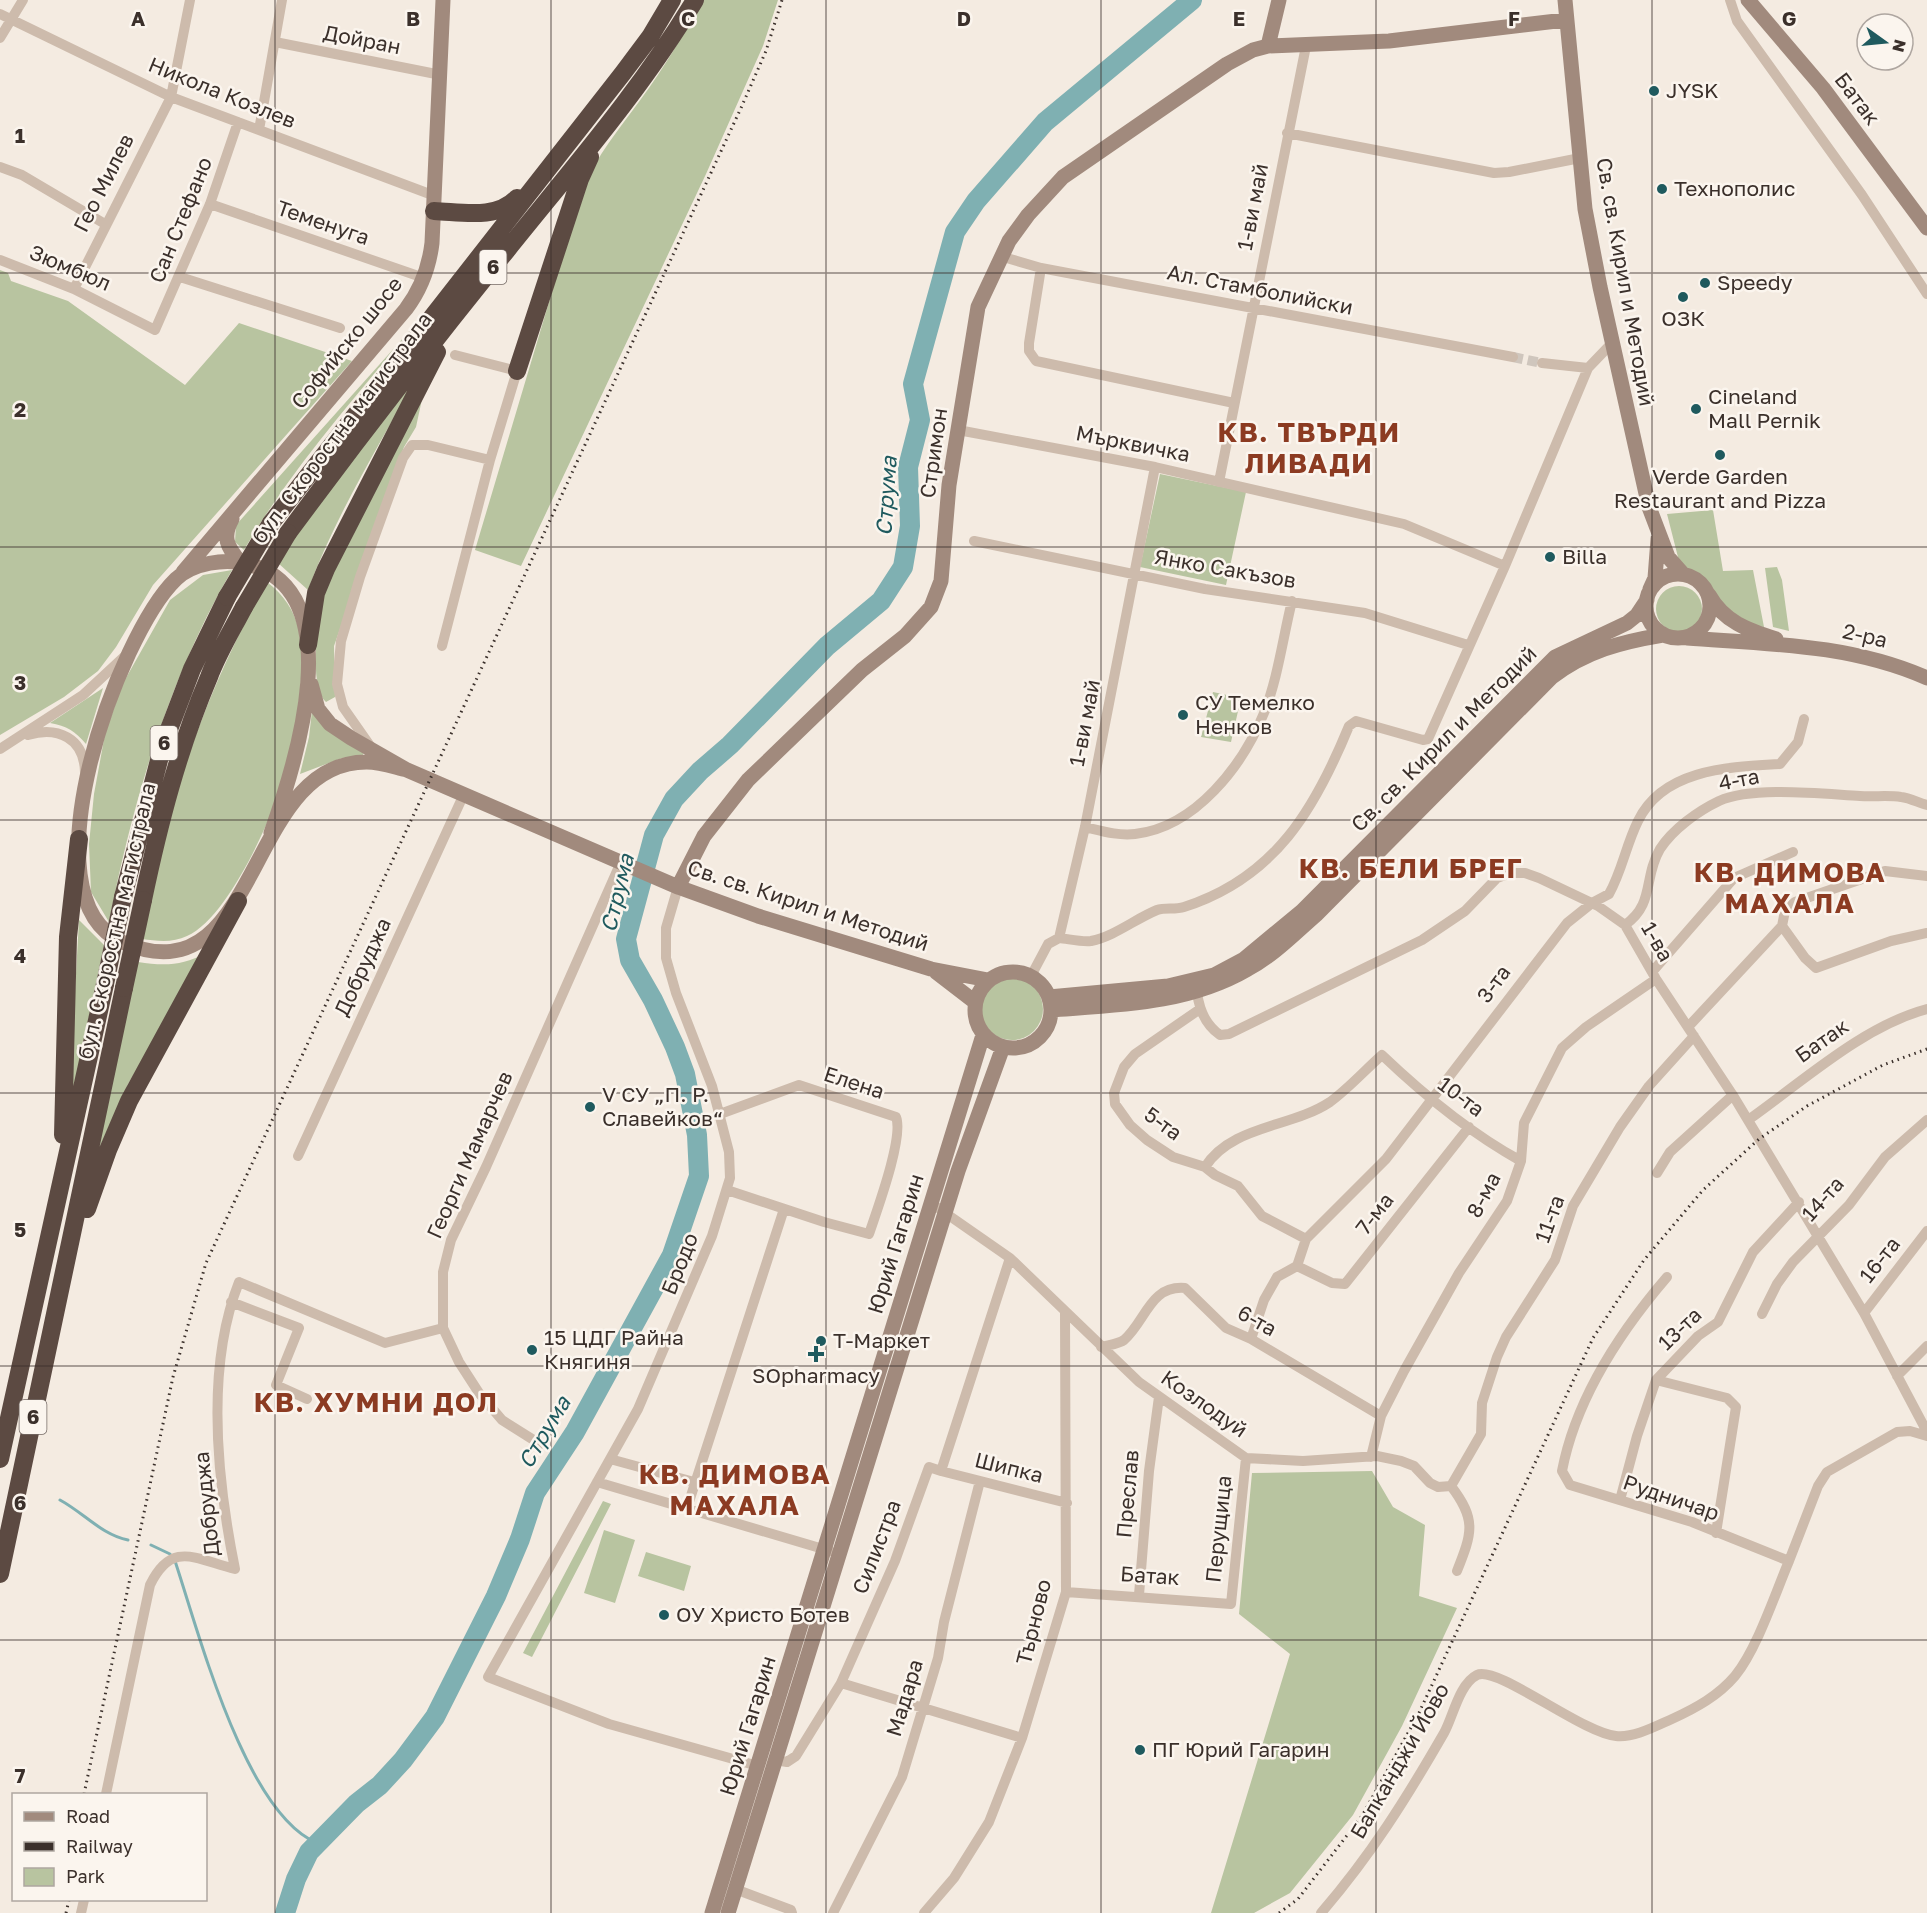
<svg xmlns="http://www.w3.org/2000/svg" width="1927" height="1913" viewBox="0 0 1927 1913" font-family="'Golos Text',sans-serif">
<rect width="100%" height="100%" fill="#f4ebe1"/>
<path fill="#b8c4a0" d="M702,0h76l-15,46 -57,128 -185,392 -46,-16 108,-362c14,-33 37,-60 58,-89 23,-31 43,-65 61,-99z
M0,270l8,3 3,8 57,20 117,84 54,-62 113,38 -199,224 -37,62 -18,24 -34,26 -64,38z
M413,327c-59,72 -122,142 -169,223l-9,-8 1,-17z
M419,373c-39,71 -83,141 -111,217l-30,-27 16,-26z
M424,390l-8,37 -12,20 -70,199 1,51 -9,5c-20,-18 -6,-97 2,-121z
M1160,474l86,18 -20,93 -86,-18z
M1713,510l10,61 30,-1 11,57 -10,-1 -35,-22c-6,-23 -19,-30 -39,-39l-13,-51z
M1777,567l5,13 7,51 -16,-4 -8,-59z
M232,570c-63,108 -99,230 -123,352l-18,-30 -2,-48 5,-50 11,-60 17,-49 48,-85 33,-25z
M267,582c17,13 27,28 32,48 9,38 -6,121 -18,158 -14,40 -55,131 -94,148 -14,7 -30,5 -45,3 8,-37 14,-76 24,-112 24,-85 57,-168 101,-245z
M1656 609a23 23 0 1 1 46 0a23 23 0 1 1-46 0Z
M103,688l-17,56c-11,-13 -19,-18 -36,-21z
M1213,692l28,6 -10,44 -30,-5z
M312,711l52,41 -2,5 -20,1 -42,16 9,-37z
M79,920l25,25 -36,172z
M206,953l-78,131 -35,78 45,-200c26,4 44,4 68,-9z
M981 1009a31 31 0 1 1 62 0a31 31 0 1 1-62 0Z
M1372,1471l21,36 32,18 -6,71 38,12 -55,118 -49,89 -63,78 -36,20h-43l79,-259 -51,-40 13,-141z
M603,1501l8,3 -79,153 -9,-4z
M604,1530l31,10 -20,63 -31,-10z
M646,1552l45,14 -7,25 -46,-15z"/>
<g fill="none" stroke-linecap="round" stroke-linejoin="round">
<path stroke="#7fb0b2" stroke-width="3" d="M60,1500c24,13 42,35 68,40
M151,1545l19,9 5,7c24,72 70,252 142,282"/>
<path stroke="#7fb0b2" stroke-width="20" d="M285,1913l11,-34 13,-27 48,-49 23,-18 23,-25 32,-43 61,-121 24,-57 15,-46 40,-61 97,-177 27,-79 -2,-41 -12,-61 -10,-27 -22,-47 -23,-40 -4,-21 28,-104 20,-36 26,-28 30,-26 97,-99 54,-45 22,-34 7,-41 -2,-59 12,-47 -7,-36 42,-152 21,-31 69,-79 147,-122"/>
<path stroke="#cfc6bd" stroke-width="10" stroke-dasharray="10 5" stroke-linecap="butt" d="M1513,357l29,6"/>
<path stroke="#cdbbac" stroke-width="10" d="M1730,0l7,21 125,174 65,99
M0,14l171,83 264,99
M0,38l23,-38
M275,42l166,33
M259,130l23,-130
M1287,133l207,40 15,-1 71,-14
M0,167l22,8 83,49
M210,204l214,74
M1000,256l41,12 472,89
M0,260l74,29 81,41 55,-126 28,-82
M1041,268l-12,75v8l7,10 198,42
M180,277l160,51
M74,289l97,-192 19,-97
M1542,363l46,5
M958,430l197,37 249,57 101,42
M1219,482l87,-436
M974,541l231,48 160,24 103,32
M442,646l48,-186 27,-89 -62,-16
M28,735c30,-9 56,3 57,37
M371,747l-28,-40 -6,-23 4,-43 19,-64 43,-119 9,-13h16l62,15
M0,749l83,-54 42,-39
M1085,827c17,4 33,9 50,7 61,-7 108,-69 129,-121 14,-35 19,-76 28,-112
M678,887l-12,41v30l10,35 36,93 17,66 1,26 -18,58 -74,173 -150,268 121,47 149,42
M1625,925c30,-21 18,-47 35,-76 13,-20 38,-38 59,-48 34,-15 104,-7 141,-5 14,1 28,-1 41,1 9,1 18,6 26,8
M1782,926l23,32 11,10 75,-27 36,-8
M1059,938c10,1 22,4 32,3 24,-5 44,-22 66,-31 8,-3 18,0 27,-3 91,-29 131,-98 165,-181l7,-5 67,19 5,-1 77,-173 83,-198 24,-25
M1652,972l82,-94 59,-26
M1031,976l17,-32 11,-6 26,-111 70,-360
M1196,985c2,20 7,38 24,50l9,-1 193,-94 43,-29 32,-33 13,-5h15l14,5 59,28 27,19 31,54 78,118 130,216 63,119
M1200,1009l-65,45 -11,13 -10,26 1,11 15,21 17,15 26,17 32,10 10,8 23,11 24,30 44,23
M1688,1027l94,-101 3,-15 10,-9 90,-31 42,5
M720,1114l79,-29 97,32c8,20 -19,93 -27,117l-45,-12 -97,-32
M1748,1120c54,-38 115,-94 179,-111
M298,1156l166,-362
M1205,1167c27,-42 86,-39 125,-65 18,-13 35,-32 52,-47 43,41 88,78 139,106
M1657,1173l13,-21 63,-57
M931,1203l79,55 129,124 107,76 57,3 74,-5 24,5 13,5 16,17 8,4 13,-1 30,-52 1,-31 15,-46 9,-20 49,-77 18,-54 47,-79 29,-41 45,-50
M1010,1258l-69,213 -12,-4 -34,94 -54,122 181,55
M1297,1266l35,17 13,1 124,-157
M1667,1277c-48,56 -91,121 -105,194l8,14 122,37 97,39 29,-75 9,-14 70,-40 13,-1 17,5
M231,1302l68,26 -23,57 31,14
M1864,1313l63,-82
M1762,1314l15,-30 16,-22 56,-57 36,-48 42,-37
M1251,1339l13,-39 13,-23 20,-11 9,-27 80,-80 181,-236 25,-20 17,-9c13,-23 17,-49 29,-73 25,-52 91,-54 142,-57l18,-22 6,-23
M1101,1347c7,-2 18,-3 23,-7 22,-19 26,-55 61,-52l41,40 25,11 130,77
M1897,1376l30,-30
M1656,1380l71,18 9,9 -20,126
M540,1444l-38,-24 -23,-27 -20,-31 -16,-34v-56l8,-32 35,-73 135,-305
M1371,1457l10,-41 23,-45 55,-98 48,-72 14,-40 3,-38 38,-75 24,-21 70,-48
M610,1459l84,23
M941,1471l126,32
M597,1482l233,69
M1451,1486c26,34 21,47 6,85
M1620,1500l17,-64 19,-56 42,-44 20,-14 35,-70 46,-50
M687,1508l97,-299
M1066,1592l165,12 15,-146
M1139,1595l10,-124 10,-74
M775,1760l12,2 9,-6 45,-73
M106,1794l44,-209c22,-45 45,-26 85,-16 -18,-89 -30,-201 4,-287l146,61 58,-15
M735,1889l56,21 1,3
M81,1913l3,-13
M833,1913l69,-136 36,-119 6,-36 36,-141
M924,1913l30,-35 35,-56 33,-84 44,-146 -1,-280
M1321,1913c50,-58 85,-114 123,-180 9,-16 15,-49 33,-58 20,-10 105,58 139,61 18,2 40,-10 56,-17 24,-11 46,-23 63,-43 22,-27 40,-82 54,-115"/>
<path stroke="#a18a7d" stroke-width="15" d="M1565,0l20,209 15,78 49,220 19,50 15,17
M1748,0l75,88 104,140
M1268,46l11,-46
M232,519c-10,18 -5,28 8,43
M183,572l223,-263c15,-20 23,-41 26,-66l11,-243
M1646 606a32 32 0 1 1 64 0a32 32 0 1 1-64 0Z
M1650,589l5,-11 3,-39
M1709,595c15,27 39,35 67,44
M1687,638c82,6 163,6 240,40
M311,684l7,25 12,15 21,14 56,32 271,117 80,29 173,53 57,11
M271,833c24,-67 82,-244 -24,-269 -22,-6 -54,-1 -71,15 -58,56 -154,319 -54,363 140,61 122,-181 245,-180 13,0 27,5 40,8
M678,887l26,-51 44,-56 114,-110 43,-34 26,-29 10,-26 8,-96 29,-178 31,-66 19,-26 35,-38 164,-113 26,-14 15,-4 121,-5 176,-21
M975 1010a38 38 0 1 1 76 0a38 38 0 1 1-76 0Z
M936,972l39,30
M1049,997l119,-11 46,-11 30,-16 58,-48 253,-254 72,-34 10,-8 10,-15
M1051,1010c68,-5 137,-6 197,-41 26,-14 47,-36 69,-55l235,-237c34,-26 69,-35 111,-42
M712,1913l271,-878
M728,1913l230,-742 45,-124"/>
<path stroke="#5c4a42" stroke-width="18" d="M434,211c28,1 62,9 83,-13
M517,371l63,-192 10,-22
M271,523l352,-450 27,-36 22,-37
M288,533c71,-96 144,-190 219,-283 65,-81 134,-160 188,-250
M308,645l8,-52 10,-24 111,-217
M123,897l40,-152 29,-76 35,-72
M143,900c16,-76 35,-150 66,-223 9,-24 23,-47 35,-70
M63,1135l5,-198 11,-98
M87,1209l21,-59 21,-49 109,-200
M0,1459l105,-475
M0,1574l124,-586"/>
<path stroke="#3b302b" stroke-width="3" stroke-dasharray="1.5 4.5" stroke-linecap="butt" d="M84,1794l89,-417 33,-114 535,-1155 25,-57 16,-51
M66,1913l3,-13
M1279,1913l19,-14 64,-83 56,-101 175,-377 51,-78 59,-70 56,-51 48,-33 76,-41 44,-16"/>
<path stroke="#5c4a42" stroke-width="18" d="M227,597l44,-74
M244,607l44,-74
M105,984l18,-87
M124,988l19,-88"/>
</g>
<path fill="none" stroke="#3b302b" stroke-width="1.5" stroke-opacity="0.55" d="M275,0v1913M551,0v1913M826,0v1913M1101,0v1913M1376,0v1913M1652,0v1913M0,273h1927M0,547h1927M0,820h1927M0,1093h1927M0,1366h1927M0,1640h1927"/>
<g fill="#1f5a5e" stroke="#fbf5ee" stroke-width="2">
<circle cx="1654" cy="91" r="6"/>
<circle cx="1662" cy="189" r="6"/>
<circle cx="1705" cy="283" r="6"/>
<circle cx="1683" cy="297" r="6"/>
<circle cx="1696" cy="409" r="6"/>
<circle cx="1720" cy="455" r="6"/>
<circle cx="1550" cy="557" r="6"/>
<circle cx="1183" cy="715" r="6"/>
<circle cx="590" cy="1107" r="6"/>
<circle cx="821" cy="1341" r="6"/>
<circle cx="532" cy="1350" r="6"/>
<path d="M813 1345h6v6h6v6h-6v6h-6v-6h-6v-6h6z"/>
<circle cx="664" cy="1615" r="6"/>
<circle cx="1140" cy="1750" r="6"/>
</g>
<g text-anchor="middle" stroke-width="5" stroke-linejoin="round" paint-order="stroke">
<g fill="#fbf5ee" stroke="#756b66" stroke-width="1.5">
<rect x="479.5" y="250" width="27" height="34" rx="4.5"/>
<rect x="150.5" y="726" width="27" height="34" rx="4.5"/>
<rect x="19.5" y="1400" width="27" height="34" rx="4.5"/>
</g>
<g font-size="20" font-weight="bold" fill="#3b302b">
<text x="493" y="274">6</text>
<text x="164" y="750">6</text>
<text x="33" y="1424">6</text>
</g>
<g font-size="21" fill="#3b302b" stroke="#fbf5ee">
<text transform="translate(362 40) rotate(11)" y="7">Дойран</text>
<text transform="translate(222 93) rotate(22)" y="7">Никола Козлев</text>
<text transform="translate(1857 99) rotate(53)" y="7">Батак</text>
<text transform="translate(104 183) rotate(-63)" y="7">Гео Милев</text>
<text transform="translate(1253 207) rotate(-79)" y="7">1-ви май</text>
<text transform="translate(181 220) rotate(-68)" y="7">Сан Стефано</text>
<text transform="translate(323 223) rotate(19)" y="7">Теменуга</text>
<text transform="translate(70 268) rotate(23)" y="7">Зюмбюл</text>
<text transform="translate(1625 282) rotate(80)" y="7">Св. св. Кирил и Методий</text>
<text transform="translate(1260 290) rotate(11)" y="7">Ал. Стамболийски</text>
<text transform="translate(347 343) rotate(-51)" y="7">Софийско шосе</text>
<text transform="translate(342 428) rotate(-53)" y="7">бул. Скоростна магистрала</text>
<text transform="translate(1133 444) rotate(11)" y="7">Мърквичка</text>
<text transform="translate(934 453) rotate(-82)" y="7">Стримон</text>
<text transform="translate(1225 569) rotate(10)" y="7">Янко Сакъзов</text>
<text transform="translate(1865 636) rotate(13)" y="7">2-ра</text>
<text transform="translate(1085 723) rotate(-79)" y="7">1-ви май</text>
<text transform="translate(1444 739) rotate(-45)" y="7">Св. св. Кирил и Методий</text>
<text transform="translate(1739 780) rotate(-11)" y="7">4-та</text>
<text transform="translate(808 906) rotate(18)" y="7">Св. св. Кирил и Методий</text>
<text transform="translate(117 921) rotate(-77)" y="7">бул. Скоростна магистрала</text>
<text transform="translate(1657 942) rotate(60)" y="7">1-ва</text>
<text transform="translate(363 967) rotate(-65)" y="7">Добруджа</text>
<text transform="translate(1494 984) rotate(-54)" y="7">3-та</text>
<text transform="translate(1822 1041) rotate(-35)" y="7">Батак</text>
<text transform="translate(854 1083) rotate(18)" y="7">Елена</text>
<text transform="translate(1461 1097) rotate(37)" y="7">10-та</text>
<text transform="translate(1163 1124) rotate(36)" y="7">5-та</text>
<text transform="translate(470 1155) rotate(-66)" y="7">Георги Мамарчев</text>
<text transform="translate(1484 1195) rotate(-62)" y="7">8-ма</text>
<text transform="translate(1823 1199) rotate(-48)" y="7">14-та</text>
<text transform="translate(1375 1214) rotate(-52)" y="7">7-ма</text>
<text transform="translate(1550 1219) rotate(-70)" y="7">11-та</text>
<text transform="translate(896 1244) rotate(-73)" y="7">Юрий Гагарин</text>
<text transform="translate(1880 1260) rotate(-52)" y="7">16-та</text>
<text transform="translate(680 1264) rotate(-68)" y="7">Бродо</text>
<text transform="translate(1257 1321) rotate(29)" y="7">6-та</text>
<text transform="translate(1680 1329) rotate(-44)" y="7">13-та</text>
<text transform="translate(1204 1404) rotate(35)" y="7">Козлодуй</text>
<text transform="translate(1009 1468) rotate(14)" y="7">Шипка</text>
<text transform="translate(1128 1494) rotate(-85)" y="7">Преслав</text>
<text transform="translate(1671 1498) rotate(19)" y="7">Рудничар</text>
<text transform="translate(207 1504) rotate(-96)" y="7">Добруджа</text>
<text transform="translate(1219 1529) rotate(-84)" y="7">Перущица</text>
<text transform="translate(877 1547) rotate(-69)" y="7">Силистра</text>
<text transform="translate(1150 1576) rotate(4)" y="7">Батак</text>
<text transform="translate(1034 1622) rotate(-76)" y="7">Търново</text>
<text transform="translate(905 1698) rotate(-73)" y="7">Мадара</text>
<text transform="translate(748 1726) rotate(-73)" y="7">Юрий Гагарин</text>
<text transform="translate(1400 1761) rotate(-60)" y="7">Балканджи Йово</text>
</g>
<g font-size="21" fill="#3b302b" stroke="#fbf5ee" text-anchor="start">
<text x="1666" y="98">JYSK</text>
<text x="1674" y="196">Технополис</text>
<text x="1717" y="290">Speedy</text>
<text x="1683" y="326" text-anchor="middle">ОЗК</text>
<text x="1708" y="404">Cineland<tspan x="1708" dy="24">Mall Pernik</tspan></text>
<text x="1720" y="484" text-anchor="middle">Verde Garden<tspan x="1720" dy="24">Restaurant and Pizza</tspan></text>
<text x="1562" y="564">Billa</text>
<text x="1195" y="710">СУ Темелко<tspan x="1195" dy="24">Ненков</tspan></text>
<text x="602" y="1102">V СУ „П. Р.<tspan x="602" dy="24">Славейков“</tspan></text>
<text x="544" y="1345">15 ЦДГ Райна<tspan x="544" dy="24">Княгиня</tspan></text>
<text x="833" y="1348">Т-Маркет</text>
<text x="816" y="1383" text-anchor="middle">SOpharmacy</text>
<text x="676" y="1622">ОУ Христо Ботев</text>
<text x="1152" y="1757">ПГ Юрий Гагарин</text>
</g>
<g font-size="22" font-style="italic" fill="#1f5a5e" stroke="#fbf5ee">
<text transform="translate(886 496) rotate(-86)" y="8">Струма</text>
<text transform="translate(617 893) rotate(-76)" y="8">Струма</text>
<text transform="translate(544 1432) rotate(-59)" y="8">Струма</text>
</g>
<g font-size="27" font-weight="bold" letter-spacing="1.5" fill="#8c3b22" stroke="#fbf5ee">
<text x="1309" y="442">КВ. ТВЪРДИ<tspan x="1309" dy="31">ЛИВАДИ</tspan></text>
<text x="1411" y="878">КВ. БЕЛИ БРЕГ</text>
<text x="1790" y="882">КВ. ДИМОВА<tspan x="1790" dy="31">МАХАЛА</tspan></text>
<text x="376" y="1412">КВ. ХУМНИ ДОЛ</text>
<text x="735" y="1484">КВ. ДИМОВА<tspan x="735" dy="31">МАХАЛА</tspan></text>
</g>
</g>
<g font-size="20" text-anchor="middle" font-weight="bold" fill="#3b302b" stroke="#fbf5ee" stroke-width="5" stroke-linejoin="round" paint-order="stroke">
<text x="138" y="26">A</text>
<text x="413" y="26">B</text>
<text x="688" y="26">C</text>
<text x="964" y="26">D</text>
<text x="1239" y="26">E</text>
<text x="1514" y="26">F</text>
<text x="1789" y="26">G</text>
<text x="20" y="143">1</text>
<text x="20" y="417">2</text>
<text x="20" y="690">3</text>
<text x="20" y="963">4</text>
<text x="20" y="1237">5</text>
<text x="20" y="1510">6</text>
<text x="20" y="1783">7</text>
</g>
<rect x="12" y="1793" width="195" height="108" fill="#fbf5ee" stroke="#aea6a0" stroke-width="1.5"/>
<rect x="24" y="1812" width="30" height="9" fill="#a18a7d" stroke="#aea6a0" stroke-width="1.5"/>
<text x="66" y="1823" font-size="18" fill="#3b302b">Road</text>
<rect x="24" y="1842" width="30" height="9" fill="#3b302b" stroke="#aea6a0" stroke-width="1.5"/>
<text x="66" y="1853" font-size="18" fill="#3b302b">Railway</text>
<rect x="24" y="1868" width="30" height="18" fill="#b8c4a0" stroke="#aea6a0" stroke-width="1.5"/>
<text x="66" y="1883" font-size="18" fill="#3b302b">Park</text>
<g transform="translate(1885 42) rotate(105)"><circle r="28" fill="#fbf5ee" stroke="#aea6a0" stroke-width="1.5"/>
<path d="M0-4.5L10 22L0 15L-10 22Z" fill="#1f5a5e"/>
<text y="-9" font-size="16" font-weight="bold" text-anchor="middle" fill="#3b302b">N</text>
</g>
</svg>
